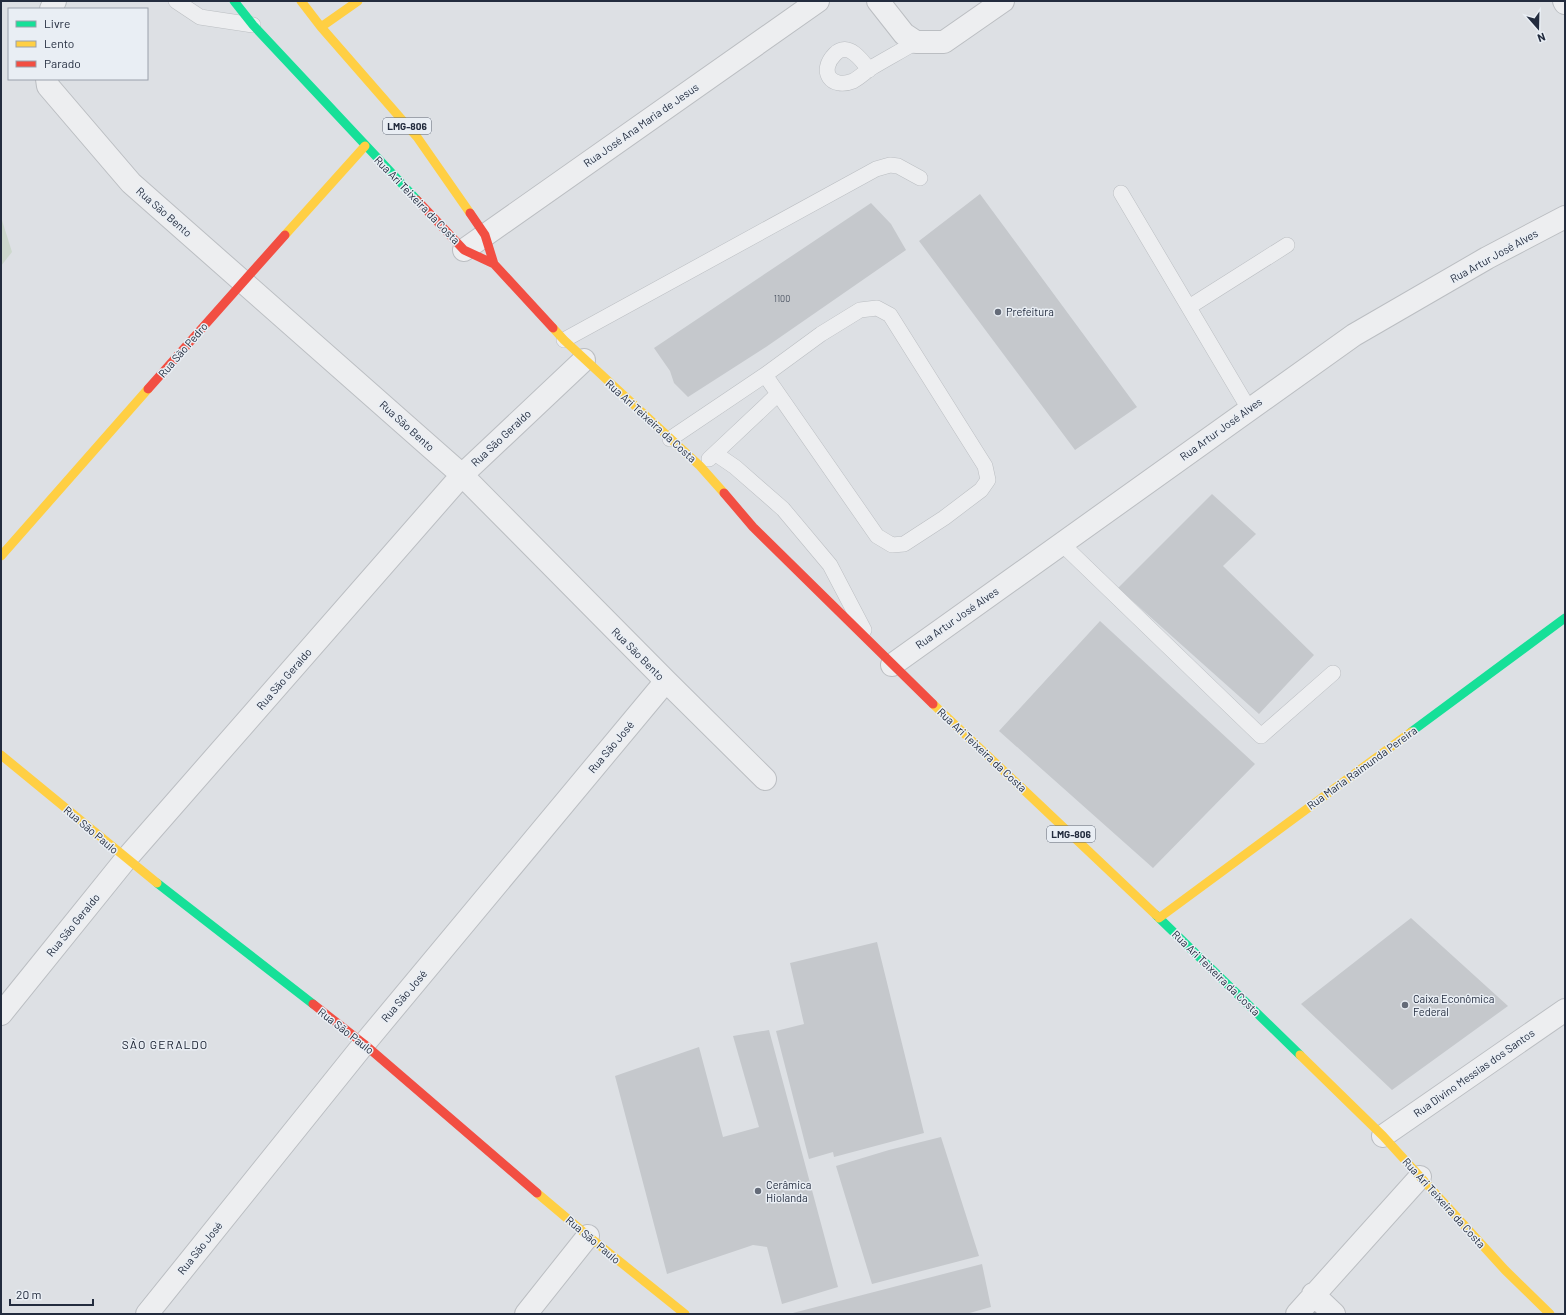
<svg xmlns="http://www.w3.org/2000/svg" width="1566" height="1315" viewBox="0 0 1566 1315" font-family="Barlow,sans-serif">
<rect width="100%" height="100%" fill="#dde0e4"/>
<path fill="#cdd8cd" d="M1,217l11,35 -11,14z"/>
<path fill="#c5c8cc" d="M980,194l157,213 -62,43 -156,-209z
M871,203l20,21 15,26 -140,97 -78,50 -14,-14 -4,-12 -16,-23z
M1212,494l44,40 -33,32 91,89 -55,59 -141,-126z
M1100,621l155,143 -102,104 -154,-137z
M1411,918l97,88 -116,84 -91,-86z
M877,942l47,191 -90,24 -1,-5 -24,7 -33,-128 28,-7 -14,-61z
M769,1030l69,257 -56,17 -15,-57 -14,-2 -86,29 -52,-198 84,-29 24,90 36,-10 -26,-91z
M941,1137l38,119 -107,28 -36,-118 53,-16z
M982,1264l9,43 -25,7h-177z"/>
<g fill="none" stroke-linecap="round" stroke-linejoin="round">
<g stroke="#bbbec2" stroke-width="16">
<path id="lane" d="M176,1l24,16 53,8
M869,70c-7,-10 -21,-29 -34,-16 -17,17 -4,36 18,27 6,-3 12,-9 18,-13 15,-9 30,-17 45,-26
M1121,193l128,216
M1189,307l98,-62
M564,340l312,-171 14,-4 8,1 22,12
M670,439l95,-64 56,-41 39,-24 17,-2 13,7 95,151 3,14 -7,10 -37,28 -40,26 -12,1 -15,-9 -112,-161
M716,454l19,13 48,42 47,56 34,65
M709,459l69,-65
M1062,544l199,192 72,-63"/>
</g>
<g stroke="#bbbec2" stroke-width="24">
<path id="street" d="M878,1l26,33 12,8h28l59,-41
M1564,1l1,2
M51,9l4,-8
M47,79l1,7 83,97 331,292 204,206 99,98
M464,250l354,-249
M892,665l462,-330 133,-77 78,-41
M1,1014l125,-155 336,-384 122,-115
M1383,1136l182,-126
M1313,1294l21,20
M147,1314l217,-270 302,-363
M526,1314l62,-78
M1297,1314l123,-137"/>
</g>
<use href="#lane" stroke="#edeef0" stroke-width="15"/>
<use href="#street" stroke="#edeef0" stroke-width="22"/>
<path stroke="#16e098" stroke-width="9" d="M234,1l19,24 164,175
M1411,732l154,-114
M157,883l156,121
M1156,915l144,140"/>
<path stroke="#ffcf43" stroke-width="9" d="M301,1l20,26 96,110 53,76
M321,27l37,-26
M285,235l80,-89
M553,328l11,12 136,126 24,27
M1,556l147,-167
M933,704l223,211
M1,755l156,128
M1159,918l252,-186
M1300,1055l83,81 122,134 45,44
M537,1193l51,43 97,78"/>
<path stroke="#f24e42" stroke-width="9" d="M417,200l47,50 30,14 59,64
M470,213l15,22 9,29
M148,389l137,-154
M724,493l29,34 180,177
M313,1004l51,40 173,149"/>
</g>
<g fill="#646b78" stroke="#e9eef4" stroke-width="1.5">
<circle cx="998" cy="312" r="4"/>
<circle cx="1405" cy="1005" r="4"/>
<circle cx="758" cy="1191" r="4"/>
</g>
<g text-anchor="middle" stroke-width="3" stroke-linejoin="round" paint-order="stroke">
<g font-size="9" fill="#4c5462">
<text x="782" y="302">1100</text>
</g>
<g fill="#e9eef4" stroke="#5e6675" stroke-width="1">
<rect x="383" y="118" width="48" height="16" rx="3"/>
<rect x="1047" y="826" width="48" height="16" rx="3"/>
</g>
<g font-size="10" font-weight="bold" fill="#232c3e">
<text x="407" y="130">LMG-806</text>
<text x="1071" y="838">LMG-806</text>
</g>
<g font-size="11" fill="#232c3e" stroke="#e9eef4">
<text transform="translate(641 125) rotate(-35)" y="4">Rua José Ana Maria de Jesus</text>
<text transform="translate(417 200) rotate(46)" y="4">Rua Ari Teixeira da Costa</text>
<text transform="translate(164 212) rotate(41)" y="4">Rua São Bento</text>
<text transform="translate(1494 256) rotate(-29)" y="4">Rua Artur José Alves</text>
<text transform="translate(183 350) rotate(-49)" y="4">Rua São Pedro</text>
<text transform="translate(651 421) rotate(42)" y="4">Rua Ari Teixeira da Costa</text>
<text transform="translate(407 426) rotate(42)" y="4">Rua São Bento</text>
<text transform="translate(1221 429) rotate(-36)" y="4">Rua Artur José Alves</text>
<text transform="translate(501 438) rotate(-43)" y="4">Rua São Geraldo</text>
<text transform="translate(957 618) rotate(-35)" y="4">Rua Artur José Alves</text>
<text transform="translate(638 654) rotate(45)" y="4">Rua São Bento</text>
<text transform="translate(284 679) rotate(-49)" y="4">Rua São Geraldo</text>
<text transform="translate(611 747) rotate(-50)" y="4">Rua São José</text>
<text transform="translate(982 750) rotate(43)" y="4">Rua Ari Teixeira da Costa</text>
<text transform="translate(1362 768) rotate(-36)" y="4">Rua Maria Raimunda Pereira</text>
<text transform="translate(91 830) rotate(40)" y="4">Rua São Paulo</text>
<text transform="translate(73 925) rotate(-51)" y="4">Rua São Geraldo</text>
<text transform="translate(1216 973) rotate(44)" y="4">Rua Ari Teixeira da Costa</text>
<text transform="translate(404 996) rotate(-50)" y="4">Rua São José</text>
<text transform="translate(346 1031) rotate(38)" y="4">Rua São Paulo</text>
<text transform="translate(1474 1073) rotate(-35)" y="4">Rua Divino Messias dos Santos</text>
<text transform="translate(1444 1203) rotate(48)" y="4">Rua Ari Teixeira da Costa</text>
<text transform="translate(593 1240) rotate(40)" y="4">Rua São Paulo</text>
<text transform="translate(200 1248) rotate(-51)" y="4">Rua São José</text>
</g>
<g font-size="11" fill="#232c3e" stroke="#e9eef4" text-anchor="start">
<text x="1006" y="316">Prefeitura</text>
<text x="1413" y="1003">Caixa Econômica<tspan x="1413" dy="13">Federal</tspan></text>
<text x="766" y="1189">Cerâmica<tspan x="766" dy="13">Hiolanda</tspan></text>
</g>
<g font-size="12" letter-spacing="1" fill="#161e2e" stroke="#e9eef4">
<text x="165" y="1049">SÃO GERALDO</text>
</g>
</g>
<rect width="1566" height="1315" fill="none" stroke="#232c3e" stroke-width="4"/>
<rect x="8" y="8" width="140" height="72" fill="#e9eef4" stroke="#9aa0ab"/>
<rect x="16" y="21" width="20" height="6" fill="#16e098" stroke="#9aa0ab"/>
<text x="44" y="28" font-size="12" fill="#232c3e">Livre</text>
<rect x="16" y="41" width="20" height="6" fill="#ffcf43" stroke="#9aa0ab"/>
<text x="44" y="48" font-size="12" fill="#232c3e">Lento</text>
<rect x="16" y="61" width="20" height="6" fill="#f24e42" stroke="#9aa0ab"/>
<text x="44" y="68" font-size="12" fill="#232c3e">Parado</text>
<g transform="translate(1538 28) rotate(160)" stroke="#e9eef4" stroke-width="3" paint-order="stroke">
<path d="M0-3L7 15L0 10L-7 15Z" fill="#232c3e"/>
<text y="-6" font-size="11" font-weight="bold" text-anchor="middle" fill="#232c3e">N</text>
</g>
<path d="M10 1299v6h83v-6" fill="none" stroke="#232c3e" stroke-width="2"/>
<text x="16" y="1299" font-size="12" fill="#232c3e" stroke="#e9eef4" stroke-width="3" paint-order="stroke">20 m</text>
</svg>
